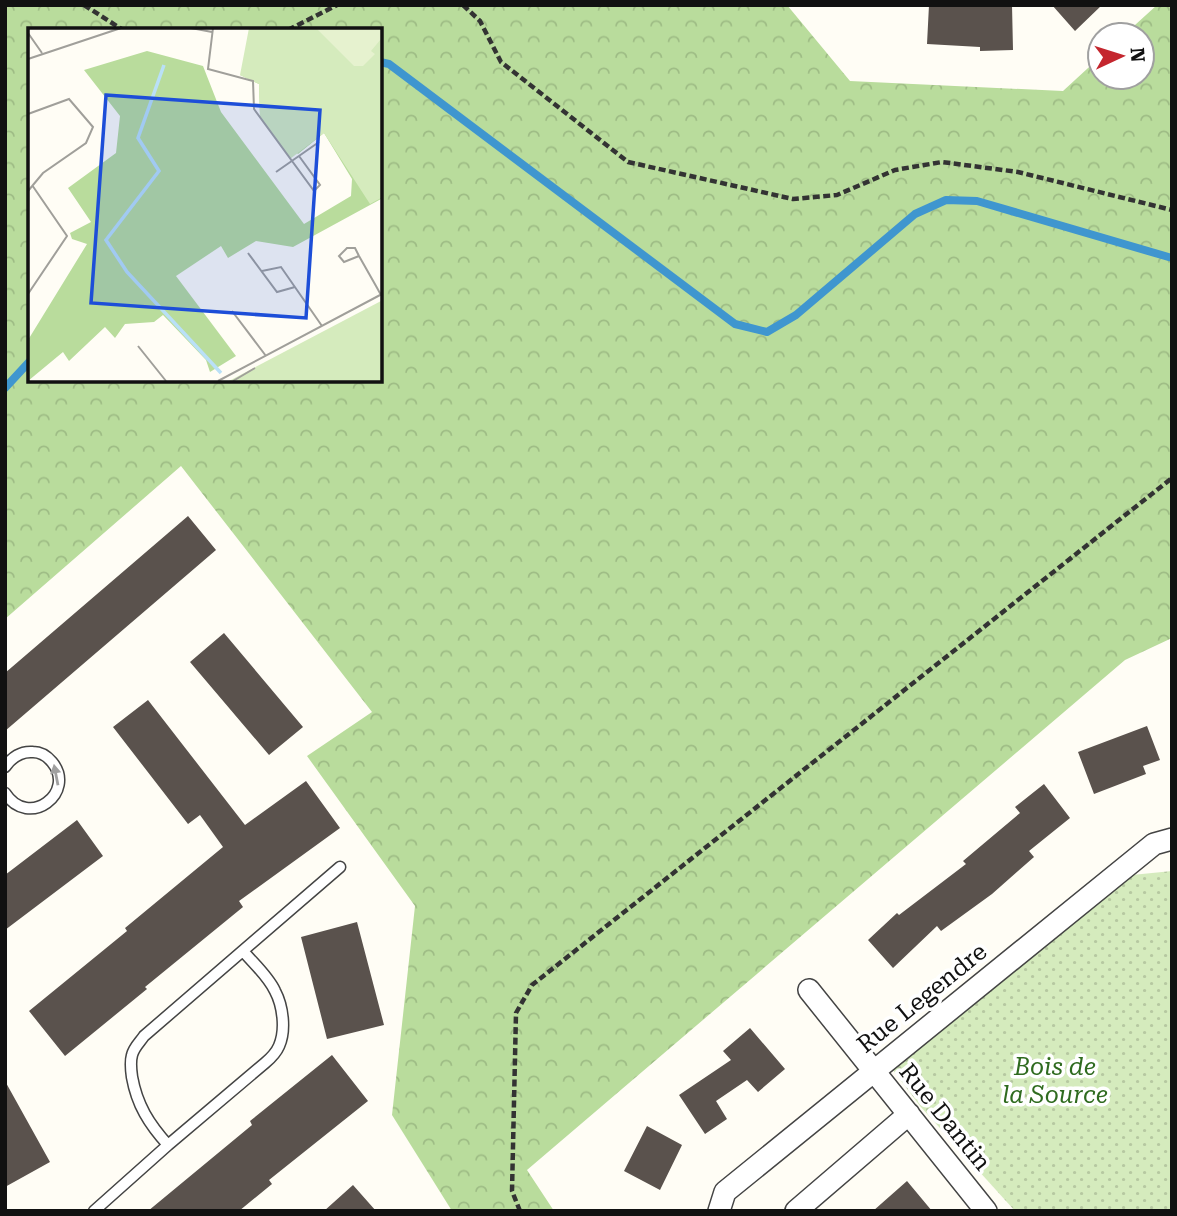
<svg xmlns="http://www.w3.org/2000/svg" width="1177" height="1216" viewBox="0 0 1177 1216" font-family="'Roboto Serif',serif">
<defs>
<pattern id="forest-crowns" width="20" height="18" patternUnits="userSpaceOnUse" patternTransform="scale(1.75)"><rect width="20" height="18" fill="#b9dc9c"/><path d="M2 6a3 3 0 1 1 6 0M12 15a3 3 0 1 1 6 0" fill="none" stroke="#9ebc85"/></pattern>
<pattern id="park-dots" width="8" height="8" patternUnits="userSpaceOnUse" patternTransform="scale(1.75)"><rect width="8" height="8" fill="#d5ebbd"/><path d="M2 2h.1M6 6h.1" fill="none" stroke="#b6c8a1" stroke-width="1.8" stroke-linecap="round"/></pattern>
</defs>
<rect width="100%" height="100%" fill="#fffdf5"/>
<path fill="url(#forest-crowns)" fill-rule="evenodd" d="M5,5h782l63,76 213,10 37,-34v20h42v-42h-18l33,-30h15v633l-47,22 -598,510 27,41h-102l-60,-96 23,-209 -108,-150 65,-44 -191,-246 -176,153zM30,30h350v350h-350z"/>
<path fill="url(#park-dots)" d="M1172,871v340h-157l-95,-105 -30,-40 222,-189z"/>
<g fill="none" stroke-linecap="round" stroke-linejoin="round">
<path stroke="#3f96cf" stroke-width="8" d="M380,62l9,2 346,260 32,8 29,-17 119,-101 31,-14 31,1 195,57
M5,388l25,-27"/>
</g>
<path fill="#5a524d" d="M929,5h83l1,45 -33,1v-4l-53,-3z
M1052,5h50l-27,26z
M188,516l28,34 -211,181v-58z
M224,633l79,94 -34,28 -79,-93z
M148,700l97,125 61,-44 34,47 -101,73 4,6 -98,80 2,2 -82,67 -36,-45 98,-80 -2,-3 98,-81 -23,-32 -12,9 -75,-97z
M1147,726l13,34 -17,6 3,8 -52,20 -16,-42z
M1044,784l26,34 -41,33 5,6 -42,37 -51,37 -4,-5 -44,42 -25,-28 29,-27 2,2 67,-51 -3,-3 57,-48 -5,-6z
M77,820l26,36 -98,74v-55z
M357,922l27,103 -57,14 -26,-102z
M750,1028l35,41 -27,23 -11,-12 -31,21 11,18 -22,15 -26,-39 52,-35 -8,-9z
M332,1055l36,46 -99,79 3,4 -33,27h-91l104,-86 -2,-4z
M5,1081l45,81 -45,25z
M647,1126l35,19 -22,45 -36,-19z
M907,1181l25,30h-59z
M353,1185l23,26h-52z"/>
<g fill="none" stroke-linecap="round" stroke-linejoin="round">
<g stroke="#444" stroke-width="13">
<path id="service" d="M5,767c7,-10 16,-16 28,-15 8,0 14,4 19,10 25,30 -23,68 -47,31
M168,1145c-19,-21 -31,-40 -36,-68 -1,-7 -2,-15 0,-22 2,-8 8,-13 12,-19l196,-169
M94,1211l74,-66 97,-82c6,-5 11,-10 14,-17 7,-16 4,-40 -4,-55 -7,-15 -21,-27 -32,-40"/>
</g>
<g stroke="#444" stroke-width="24">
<path id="minor" d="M809,990l177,221
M719,1211l6,-19 429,-348 18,-5
M796,1211l113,-97"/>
</g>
<path stroke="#333" stroke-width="4.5" stroke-dasharray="7 3.5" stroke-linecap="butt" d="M84,5l39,25
M463,5l17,16 21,41 127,100 165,37 44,-4 58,-25 47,-8 76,10 154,38
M288,30l49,-25
M520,1211l-8,-20 4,-178 16,-28 640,-507"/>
<use href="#service" stroke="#fff" stroke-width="10"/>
<use href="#minor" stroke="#fff" stroke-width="21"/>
</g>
<defs><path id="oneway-solid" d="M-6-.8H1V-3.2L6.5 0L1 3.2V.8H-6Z" transform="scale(1.75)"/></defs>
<use fill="#a0a0a0" href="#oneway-solid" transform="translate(56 775) rotate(-101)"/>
<g text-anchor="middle" stroke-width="7" stroke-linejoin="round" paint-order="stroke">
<g font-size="24" fill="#111" stroke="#fff">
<text transform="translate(922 998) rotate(-39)" y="8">Rue Legendre</text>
<text transform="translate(945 1117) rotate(51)" y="8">Rue Dantin</text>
</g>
<g font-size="24" font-style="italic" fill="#2f6b1f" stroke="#fff">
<text x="1055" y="1075">Bois de<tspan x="1055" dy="28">la Source</tspan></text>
</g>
</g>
<g transform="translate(28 28)">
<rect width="354" height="354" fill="#fffdf5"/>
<path d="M353,273v80h-152z" fill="#d5ebbd"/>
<path d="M119,23l56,15 18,46 83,112 47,-28 1,-17 -28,-46 -26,21 -38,-37 -1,-33 -19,-9 141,-23v147l-88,48 -37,-6 -28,17 -7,-12 -45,30 60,80 -26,16 -4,-12 -43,-45 -9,7 -29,2 -10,14 -10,-11 -36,34 -6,-9 -35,29v-41l59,-96 -15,-5 -2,-6 21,-11 -23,-34 48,-35 4,-37 -36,-46z" fill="#b9dc9c"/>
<path d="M221,0h132v170l-11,6 -46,-71 -34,26 -30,-42 -1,-33 -19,-9z" fill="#d5ebbd"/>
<path d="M353,0v11l-10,12 4,3 -12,12h-9l-37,-37z" fill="#e6f2cf"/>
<path fill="none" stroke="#b9e0f7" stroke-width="3.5" d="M136,37l-26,73 21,33 -53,69 21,32 94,101"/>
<path fill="none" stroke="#a09f9a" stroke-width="2" d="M163,0l21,4M185,0l-5,41 45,12 1,28 60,82 6,-6 -21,-29M0,5l14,20M0,31l93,-31M0,86l41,-15 24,28 -7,16 -43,30 -15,18M248,144l43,-30M220,225l29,39 18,-5M331,228l-15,6 -5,-6 8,-8h8l4,8 17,30 5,9M234,243l19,-4 41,59M0,266l39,-58 -35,-51M204,283l34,45M110,318l28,35M190,353l164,-87M205,353l22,-13"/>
<path fill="#1d4ed8" fill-opacity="0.15" stroke="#1d4ed8" stroke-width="3.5" d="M78,67l214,15 -14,208 -215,-15z"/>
<rect width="354" height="354" fill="none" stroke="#111" stroke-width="3.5"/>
</g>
<rect width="1177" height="1216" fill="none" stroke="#111111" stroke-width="14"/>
<g transform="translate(1121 56) rotate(86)"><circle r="33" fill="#ffffff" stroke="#a0a0a0" stroke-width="2"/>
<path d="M0-5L12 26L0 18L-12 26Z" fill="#c4262e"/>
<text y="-10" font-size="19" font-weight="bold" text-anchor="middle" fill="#111111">N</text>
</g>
</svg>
